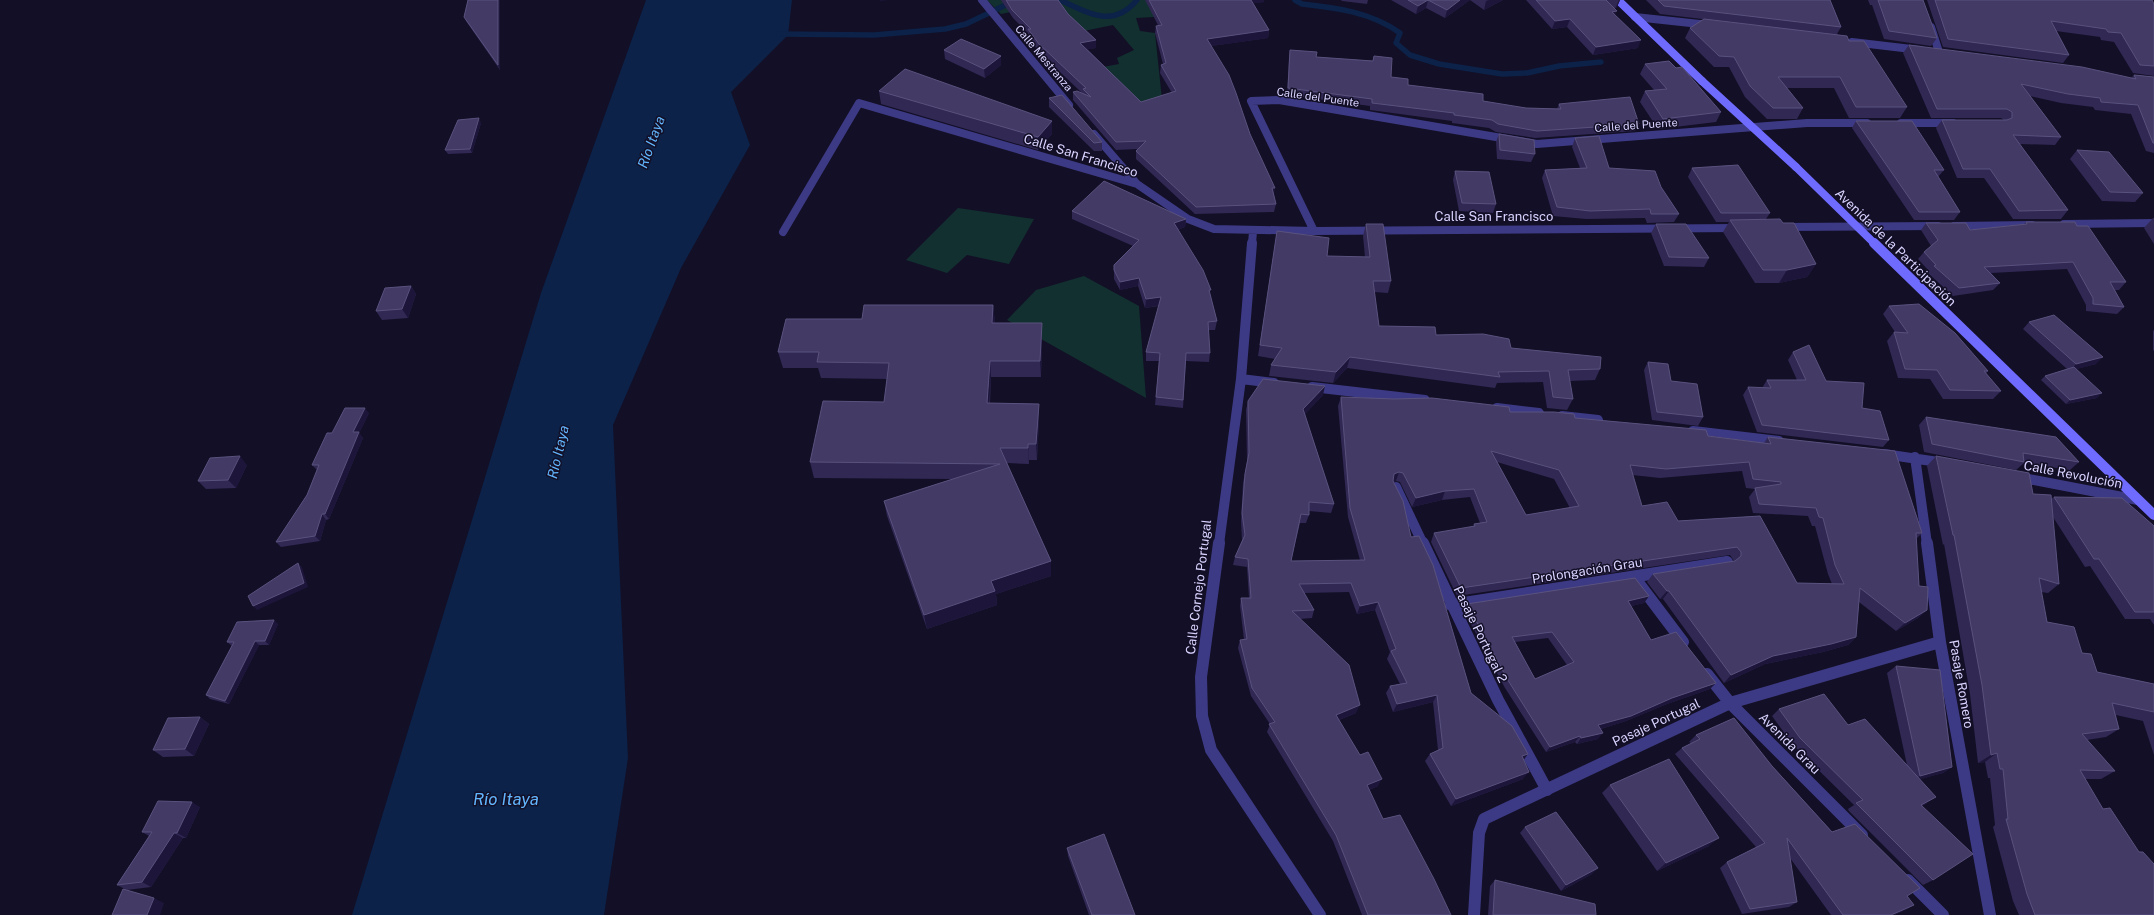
<svg xmlns="http://www.w3.org/2000/svg" width="2154" height="915" viewBox="0 0 2154 915" font-family="'Public Sans',sans-serif">
<rect width="100%" height="100%" fill="#130f26"/>
<path fill="#12302f" d="M987,0h167v17l-18,1 4,13 15,2 9,85 -15,-10 -4,-7 -15,3 -33,-36 22,-4 -2,-6 17,-8 -21,-25 -34,7 -39,-26 -39,8z
M958,208l76,11 -25,45 -42,-9 -20,18 -41,-13z
M1084,276l55,30 7,92 -139,-78 29,-30z"/>
<path fill="#0c2248" d="M646,0h146l-4,35 -57,57 19,53 -69,123 -68,157 15,333 -24,157h-252l189,-622z"/>
<g fill="none" stroke-linecap="round" stroke-linejoin="round">
<path stroke="#0c2248" stroke-width="5.5" d="M1060,0c29,13 53,29 77,0
M1295,0l7,4c35,4 69,8 98,29l-4,10 14,12 29,9 63,10 25,-1 32,-7 42,-4
M779,34l95,1 71,-6 21,-5 50,-24"/>
<path stroke="#3d3a85" stroke-width="8" d="M982,0l87,105
M1635,17l74,8
M1931,27l8,25
M1852,42l68,8
M1901,123h52
M1094,134l43,50
M2064,224l90,-1
M1954,226l78,-1
M1784,227l154,-1
M1314,231l-63,-130 28,-1 258,44 270,-21h60
M783,232l76,-129 278,81 51,35 26,10 100,2 424,-3
M1252,244l1,-13"/>
<path stroke="#3d3a85" stroke-width="10" d="M1241,379l33,4
M1312,387l113,13
M1497,408l42,5
M1562,416l36,4
M1693,431l86,10
M1884,454l61,9
M1915,457l12,87
M2018,477l120,23
M1396,487l27,57
M1219,544l22,-165 11,-136"/>
<path stroke="#3d3a85" stroke-width="12" d="M1219,543l-18,134 1,39 9,34 109,165
M1423,543l75,157 49,90
M1927,543l13,99 50,273
M1634,577l49,65
M1451,605l276,-43
M1707,674l23,29 132,132
M1908,880l35,35
M1474,915l5,-82 5,-14 246,-116 210,-61"/>
<path stroke="#6f6bff" stroke-width="8" d="M1618,0l84,81
M1796,167l79,77"/>
<path stroke="#6f6bff" stroke-width="10" d="M1874,243l280,272"/>
<path stroke="#6f6bff" stroke-width="8" d="M1702,81l94,86"/>
</g>
<path fill="#312854" fill-rule="evenodd" d="M468,0h32v70l-34,-49 -2,-4z
M1001,0h57l10,14 28,26v8l-9,1 54,53 31,-9 -12,-20 1,-8 2,-1 -8,-31 1,-7 2,-1 -13,-25h119v2l-11,1 16,27 -1,8 -57,8 39,88 24,61 2,9 -2,8 -79,2 -59,-55v-8l1,-2 -21,1 -43,-50v-8l10,2 -44,-42 -11,-15v-4l-15,-15z
M1341,0h27l-1,4 -25,-3z
M1391,0h79l-25,18 -19,-10 -10,6z
M1470,0h33l-19,10z
M1526,0h94l-3,7 -3,2 1,6 23,33 -45,7 -26,-28 -15,2z
M1646,0h184l11,27 -4,7 12,7 58,66 -7,11h-51l-15,-30h-48l17,20 -6,11h-30l-22,-22 -16,-30h-15l-29,-29 5,-10 63,-3 -93,-11z
M1868,0h55l14,38 -6,8 -47,-7 -12,-34h-2z
M1927,0h225l2,4v72l-21,-3 -19,-31 -13,-2 -1,-3 -44,-6 13,24 -6,8 -120,-16z
M1909,45l222,33 3,-3 20,2v76l-8,-2 -15,-37 -36,-4 -2,-3 -32,-4 -31,-7 31,41 -6,8 -35,-1 48,66 -7,9h-48l-29,-41h-27l-21,-50 6,-8h62l-3,-2h-70l-28,-65z
M944,50l57,6v9l-16,13 -40,-19z
M1290,50l26,7 57,4 1,-5 17,21 17,8 75,16 43,7 31,1 2,-5 80,20 -4,7 -100,7 -39,-6 -7,-4 -37,-5v-2l-82,-11v-4l-83,-11 2,-38z
M1645,64l31,4 45,44 -5,10 -58,7 -18,-27 5,-11 9,-1 -14,-16z
M879,91l173,30v13l-14,16 -157,-46z
M1049,98l53,44v9h-8l-45,-44z
M1856,121l88,49 -6,7 22,35 -6,8h-40l-62,-92z
M481,123l-9,30 -24,1 -3,-4z
M1499,134l36,20 -4,8 -34,-3 -1,-17z
M1575,138l34,30 52,19 18,27 -5,8 -27,1 -2,-5 -59,1 -33,-3 -11,-38 3,-8 35,-2 -8,-21z
M2077,150l66,43 -8,9 -33,-1 -32,-42z
M1692,168l78,45 -4,6 50,45 -9,13 -28,6h-24l-32,-51 6,-10h-13l-28,-45z
M1455,171l41,33 -3,9 -34,-2 -6,-31z
M1072,211l114,8 -1,8 -7,3 32,65 7,26 -2,9h-7l2,23 -1,9 -23,-1 -3,47 -28,-3 4,-44h-13v-9l13,-46 -14,2 -7,-22 -18,4 -6,-11v-14l19,-19 -61,-27z
M2153,218h1v26l-10,-16z
M2026,222l51,4 49,56 -7,8h-4l9,17 -7,7 -31,-3v-6l-19,-36 -76,4 9,10 -7,7 -40,6 -25,-23 1,-2 -11,-12 6,-7 7,-6 -10,-16 5,-7 44,7 54,-6z
M1366,224l25,57 -3,12 -14,-1 5,34 132,22 89,21 -5,11 -25,1 3,18 -6,11 -20,-2 -4,-26 -46,1 -2,5 -148,-20 -14,15 -64,-7 2,-11 4,-6 -17,-3 19,-125 50,25 38,1 -2,-21z
M1656,224l53,34 -5,9 -40,-1 -13,-33z
M411,286l5,8 -8,24 -26,2 -6,-9z
M993,305l2,18h47v16l-1,38h-50l-1,26 49,1v15l-2,41h-8v4l-22,-1 44,98v15l-55,18 1,11 -70,24 -40,-113 -3,-15 68,-22 -138,-1 -4,-16 74,-60 3,-23 -66,-1 -3,-10h-35l-5,-16 84,-33z
M1889,306l99,65 -2,3 15,17 -8,8h-50l-13,-20 -32,-1 -11,-37 7,-9h1l-12,-18z
M2029,322l67,42 -20,5 21,29 -31,6 -25,-24 4,-4 22,-7 -44,-40z
M2154,330v21l-1,-1v-19z
M1793,352l33,29 36,27 27,32 -6,7 -126,-15 -14,-37 5,-8 14,1 5,-8h30l-9,-20z
M1648,362l55,55 -5,9 -46,-6 -8,-50z
M1323,395l-18,19 29,90 -3,9 -22,-2v4l-3,8h-6l-9,38 69,-1 -12,-43 -10,-111 3,-9 234,21 189,25 4,-6 154,96 -6,6 3,47 8,24 -9,8 -22,13 -37,-29 -3,35 -8,8 -25,7 -58,12 -41,19 -61,-84h-3l-13,-17 6,-8 81,-13 -4,-6 -273,41 -26,-54 3,-9 39,-6 1,-3 6,-1 -10,-26 -28,3 -30,7 -12,-25 -4,-1 -2,1 17,55 60,156 53,66 -1,20 -72,27 -26,-45 5,-7 8,-4 -5,-48 -40,10 -7,-19 4,-7 10,-2 -13,-25 3,-7 -15,-42 -18,4 -8,-22 -45,1 10,17 -2,8 -12,1 56,94 -17,7 39,66 -9,4 14,29 68,96h-89l-29,-74 -66,-109 3,-8 -19,-28 -13,-48 2,-8h4l-4,-34 1,-8h8l-2,-31 -14,-2 2,-8 7,-17 -1,-18 2,-39 4,-22 -1,-51 2,-9zM1497,462l57,17 16,29 -44,7zM1742,471l4,17 9,1 -6,8 4,16 55,3 4,10h3l13,48 4,10 -35,-1 -37,-67 -82,5 -36,-15 -10,-31 28,3z
M369,413l-10,20 4,5 -34,81 -3,1 -6,21 -39,6 -5,-5 31,-47 10,-25 -5,-5 20,-32z
M1926,417l153,45 -9,8 -46,-7 -8,7 -92,-18 -5,-27z
M1936,456l97,38 18,5 3,-2 100,29v99l-4,-6h-25l-35,-53 -5,1 -32,-50 6,67 -11,9 -7,-1 6,30 35,31 15,19 57,12v71l-11,-34 -27,-6 3,14 -13,8 -19,3 28,31 -14,8h-16l69,136h-135l-6,-14 -20,-74 2,-2 -5,-47h-2l-3,-16 -7,1 -8,-69 -26,-150 -1,1 -16,-79z
M247,465l-11,23 -30,1 -8,-8z
M1649,596l-5,7 -13,3 20,34 59,49 -43,15 -41,17 -25,8 -3,10 -21,5 -2,-2 -29,10 -41,-64 -41,-77 3,-7zM1548,638l19,27 -32,14 -20,-37z
M278,624l-9,21h-10l-30,59 -19,-5 -4,-4 26,-49 -5,-4z
M1896,666l56,101 -9,6 -23,6 7,24 -5,3 11,74 -10,5 -74,-74 -1,-2 6,-4 -61,-60 -21,-29 7,-7 69,16 59,40 -20,-92z
M200,717l9,7 -15,32 -31,1 -10,-7z
M1696,735l76,31 60,66 75,64 7,9 -9,5 -11,5h-63l-41,-57 7,44 -8,5 -47,7 -22,-46 7,-6 29,-15 -81,-93 7,-6 9,-5 -2,-1z
M1610,785l99,61 -52,25 -55,-78z
M200,807l-14,31h-3l-32,49 -24,3 -10,-5 32,-49 -7,-4z
M1525,827l67,47 -31,17 -41,-58z
M1067,848l68,67h-46l-21,-59z
M1495,880l101,35h-108l2,-29z"/>
<path fill="#1d163a" d="M498,0h2v70l-2,-5z
M880,0h8l-8,1z
M1248,0h16v2l-16,2z
M1428,0l-2,8 -10,6 2,-8z
M1460,0h10l-25,18 2,-8z
M1489,0h14l-19,10 2,-9z
M1619,0h1l-3,7 -2,2z
M1617,11l-4,8 -1,-7z
M1570,19l-3,8 -15,2 3,-8z
M1269,30l-1,8 -62,9 1,-8z
M1096,40v8l-16,3v-8z
M1641,40l-3,8 -45,7 3,-8z
M1001,56v9l-16,13 -1,-9z
M479,118l2,5 -9,30 -2,-4z
M1052,121v13l-14,16v-13z
M1272,188h3l-1,7z
M1186,219l-1,8 -12,5 1,-9z
M1816,264l-9,13 -28,6 8,-13z
M1139,278l-1,8 -18,4v-8z
M411,286l5,8 -8,24 -6,-9z
M1161,297v8l-16,3 1,-9z
M993,305l2,16 -2,18 -1,-16z
M1042,323v16l-1,38 -1,-16z
M1350,357l-3,11 -14,15 3,-11z
M2103,357l-7,7 -26,7 6,-7z
M990,361l1,16 -3,42 -1,-16z
M1325,386l-2,9 -22,23 2,-9z
M2102,393l-5,5 -31,6 4,-4z
M1039,404v15l-2,41 -1,-16z
M365,408l4,5 -10,20 4,5 -34,81 -4,-5 28,-82z
M1028,444l1,16v4l-1,-16z
M240,456l7,9 -11,23 -8,-8z
M1399,472l-3,9 -5,2 3,-9z
M1445,491l-3,9 -30,7 4,-9z
M322,514l4,6 -6,21 -5,-5z
M1051,561v15l-55,18 1,11 -70,24 -3,-14 67,-34z
M298,563l4,4 6,20 -51,23 -4,-4z
M1667,591h2l-6,8h-3z
M1649,596l-5,7 -21,5 5,-7z
M1378,602l-3,8 -18,4 3,-8z
M1927,610l-9,8 -22,13 9,-8z
M274,620l4,4 -9,21 -4,-4z
M1856,637l-8,8 -25,7 -58,12 -41,19 7,-8 42,-19z
M255,641l4,4 -30,59 -4,-3z
M1716,683l-6,6 -43,15 -41,17 -32,10 4,-6 74,-27z
M1437,695l-4,7 -40,10 4,-8z
M1360,705l-4,8 -23,9 3,-7z
M200,717l9,7 -15,32 -9,-7z
M1603,733l-5,6 -21,5 4,-6z
M1580,736l-5,6 -29,10 4,-5z
M1997,753l-12,9 -7,1 13,-8z
M1528,754l-5,7 -1,-5z
M1952,767l-9,6 -32,9 9,-6z
M1529,772l-6,7 -72,27 5,-7z
M1382,779l-4,7 -15,6 4,-7z
M1936,797l-9,6 -15,8 9,-6z
M192,802l8,5 -14,31 -9,-5z
M174,833l9,5 -32,49 -9,-5z
M1719,838l-10,8 -52,25 9,-8z
M1598,868l-6,6 -31,17 5,-6z
M154,898l10,5 -4,12h-13z
M1914,905l-9,5 -11,5h-3z"/>
<path fill="#433a66" stroke="#5a527e" fill-rule="evenodd" d="M468,0h30v65l-34,-48z
M1006,0h52l10,14 28,26 -16,3 61,59 35,-11 -15,-26 5,-2 -10,-37 6,-1 -13,-25h102l18,30 -62,9 22,36 7,18 14,41 25,54h-3l4,16 -80,3 -60,-56 10,-10 -30,1 -43,-50 4,-1 14,6 -8,-8 3,-1 -47,-44 -11,-15h3l-19,-19z
M1408,0h52l-13,10 -19,-10 -10,6z
M1536,0h70l11,11 -5,1 29,28 -45,7 -26,-28 -15,2z
M1658,0h172l11,27 -177,-21z
M1878,0h45l14,38 -48,-7z
M1935,0h217l2,4v62l-14,-1 -19,-32 -13,-1 -2,-3 -55,-8 18,34 -121,-16z
M1704,19l143,17 2,5h15l43,66h-51l-16,-30h-62l25,31h-30l-23,-22 -16,-29 -15,-1 -29,-28z
M961,39l40,17 -17,13 -40,-19z
M1909,45l173,22 54,12 -2,-4 20,2v66h-1l-15,-38 -37,-3 -1,-4 -32,-4 -47,-10 40,53 -48,-2 55,75 -49,1 -29,-42h-27l-21,-49h65l5,-2v-6l-5,-3h-70z
M1290,50l27,2 -1,5 57,4 1,-5 18,2 -1,19 17,2v6l75,9v7l43,7 35,1 -2,-5 71,-7 9,27 -102,7 -39,-7 -6,-4 -38,-5v-2l-82,-10v-4l-84,-11z
M1669,61l7,7 6,-1 39,45 -58,7 -18,-28 22,-2 -22,-25z
M905,69l147,52 -14,16 -159,-46z
M1062,95l40,47 -8,1 -45,-45z
M479,118l-9,31 -25,1 13,-30z
M1856,121h56l32,49h-10l26,42h-41z
M1499,134l35,6 1,14 -35,-4z
M1599,136l10,32 46,3 6,16 18,27h-28l-1,-5 -60,2 -33,-4 -12,-37 42,-2 -12,-30z
M2077,150l32,2 34,41 -33,-1z
M1738,165l32,48h-49l-29,-45z
M1455,171l34,1 7,32 -34,-1z
M1104,181l82,38 -12,4 29,47 8,20h-2l8,31 -9,1 2,31h-24l-3,47 -27,-3 4,-44 -14,-1 15,-55 -15,2 -7,-21 -19,4 -6,-12v-5l25,-25 -67,-29z
M1780,219l3,4h11l22,41 -29,6h-24l-33,-50z
M2026,222h49l2,4h11l38,56h-16l14,25 -31,-3v-6l-20,-36 -89,5 16,16 -41,5 -25,-22 2,-1 -12,-13 14,-12 -12,-17h40l4,7 57,-6z
M1366,224h17l8,57h-18l6,45 56,1 1,8 47,-1 26,5 2,9 90,9 -1,12 -32,1 5,29 -20,-2 -4,-26 -51,1 2,5 -150,-20 -14,15 -65,-7 11,-17 -22,-3 17,-114 52,7 -2,18 43,1z
M1656,224h30l23,34 -40,-1z
M411,286l-9,23 -26,2 9,-23z
M1919,304l36,29 33,38h-4l17,20 -51,-1 -13,-20 -32,-1 -11,-37 14,1 -19,-27z
M864,305h129l-1,18h50l-2,38h-50l-3,42 52,1 -3,40h-8v4h-28l51,113 -60,20 4,10 -71,24 -40,-114 116,-37 -190,-2 13,-61 61,1 5,-39 -72,-1 2,-10h-41l8,-33h76z
M2054,315l49,42 -27,7 -47,-42z
M1809,345l17,36 38,2 -2,25 18,3 9,29 -127,-15 -14,-38 23,1 -4,-8h39l-13,-28z
M1648,362l20,2 3,17 26,3 6,33 -46,-5z
M2074,367l28,26 -32,7 -25,-24z
M1263,379l62,7 -22,23 31,95 -25,-2v13l-8,-1 -10,47 74,-1 -15,-52 -9,-111 53,2 38,-1 77,9 1,5h44l20,2 1,4 131,12 2,6 63,8 -3,-7 127,14 27,82h-6l3,53 9,1 -1,23 -22,13 -45,-35 -4,49 -25,7 -58,12 -42,19 -62,-84h-2l-14,-17 82,-13 6,-5v-4l-4,-5 -276,41 -27,-55 41,-7 -1,-2 13,-2 -13,-33 -29,2 -29,7 -13,-25 -4,-1 -5,2 -1,7 10,20 8,36 8,-1 14,29 38,128 41,33 16,28 -6,2 7,16 -73,27 -26,-45 13,-6 -6,-53 -40,9 -7,-18 17,-3 -16,-32 5,-2 -18,-47 -18,4 -9,-23 -52,1 15,26 -22,1 57,54 11,40 -24,10 24,40 8,-3 14,27 -15,6 16,34 17,-4 34,64 17,36h-83l-32,-80 -67,-111 6,-2 -23,-34 -12,-48 7,-1 -6,-41h10l-3,-39 -13,-2 10,-22 -3,-22 3,-39 4,-21 -1,-52zM1491,451l68,19 20,36 -53,9zM1749,462l4,17 28,3v2l-26,4 4,16 57,4 3,9 4,1 12,47 9,19 -47,-1 -37,-67 -82,5 -11,-19 -25,4 -12,-41 36,4z
M345,408h20l-12,24h6l-34,82h-3l-7,22 -39,6 31,-47 12,-30h-7l15,-32h5z
M1926,417l130,20 23,25 -56,-9 1,9 -92,-18z
M240,456l-12,24 -30,1 12,-23z
M1936,456l93,17 4,21 18,1 8,89 -20,-6 8,44 27,5 8,26 9,1 6,18 57,12v28l-42,-9 7,26 -37,5 33,37 -35,-1 23,39 7,-1 29,44h4l11,12v51h-119l-8,-21 -21,-75h2l-5,-50h-3l-3,-16 -6,2 -9,-70 -28,-150h-1z
M2054,497l68,1 32,28v86h-19l-36,-53h-5z
M298,563l6,20 -51,23 -5,-10z
M1635,578l14,18 -21,5 23,39 25,-8 40,51 -44,15 -41,18 -33,9 5,8 -22,5 -1,-2 -30,11 -41,-65 -42,-78zM1552,632l22,30 -39,17 -23,-42z
M274,620l-9,21h-10l-30,60 -19,-6 28,-53h-7l10,-20z
M1896,666l44,4 12,97 -32,9z
M1824,694l24,31 17,-6 71,78 -15,8 52,49 -40,26 -77,-77 7,-3 -63,-62 -21,-29z
M200,717l-15,32 -32,1 15,-32z
M1734,718l38,48 60,66 23,-8 65,64 -13,8 7,9 -23,10h-48l-56,-77 10,64 -47,7 -23,-47 38,-19 -83,-95 18,-9 -4,-4z
M1669,759l50,79 -53,25 -56,-78z
M158,801l34,1 -15,31h-3l-32,49 -25,3 35,-53h-10z
M1556,812l42,56 -32,17 -41,-58z
M1104,834l31,81h-43l-25,-67z
M1495,880l100,24 1,11h-103z
M123,889l31,9 -7,17h-35z"/>
<g text-anchor="middle" stroke-width="3" stroke-linejoin="round" paint-order="stroke">
<g font-size="11" fill="#d9d4ff" stroke="#130f26">
<text transform="translate(1044 58) rotate(50)" y="4">Calle Mestranza</text>
<text transform="translate(1318 97) rotate(8)" y="4">Calle del Puente</text>
<text transform="translate(1636 125) rotate(-4)" y="4">Calle del Puente</text>
</g>
<g font-size="13" fill="#d9d4ff" stroke="#130f26">
<text transform="translate(1081 155) rotate(17)" y="5">Calle San Francisco</text>
<text x="1494" y="221">Calle San Francisco</text>
<text transform="translate(1896 247) rotate(44)" y="5">Avenida de la Participación</text>
<text transform="translate(2073 474) rotate(11)" y="5">Calle Revolución</text>
<text transform="translate(1587 570) rotate(-9)" y="5">Prolongación Grau</text>
<text transform="translate(1198 587) rotate(-83)" y="5">Calle Cornejo Portugal</text>
<text transform="translate(1481 634) rotate(64)" y="5">Pasaje Portugal 2</text>
<text transform="translate(1962 684) rotate(80)" y="5">Pasaje Romero</text>
<text transform="translate(1656 722) rotate(-25)" y="5">Pasaje Portugal</text>
<text transform="translate(1790 743) rotate(45)" y="5">Avenida Grau</text>
</g>
<g font-size="14" font-style="italic" fill="#62b6ff" stroke="#130f26">
<text transform="translate(651 142) rotate(-70)" y="5">Río Itaya</text>
<text transform="translate(558 452) rotate(-77)" y="5">Río Itaya</text>
</g>
<g font-size="17" font-style="italic" fill="#62b6ff" stroke="#130f26">
<text x="506" y="805">Río Itaya</text>
</g>
</g>
</svg>
